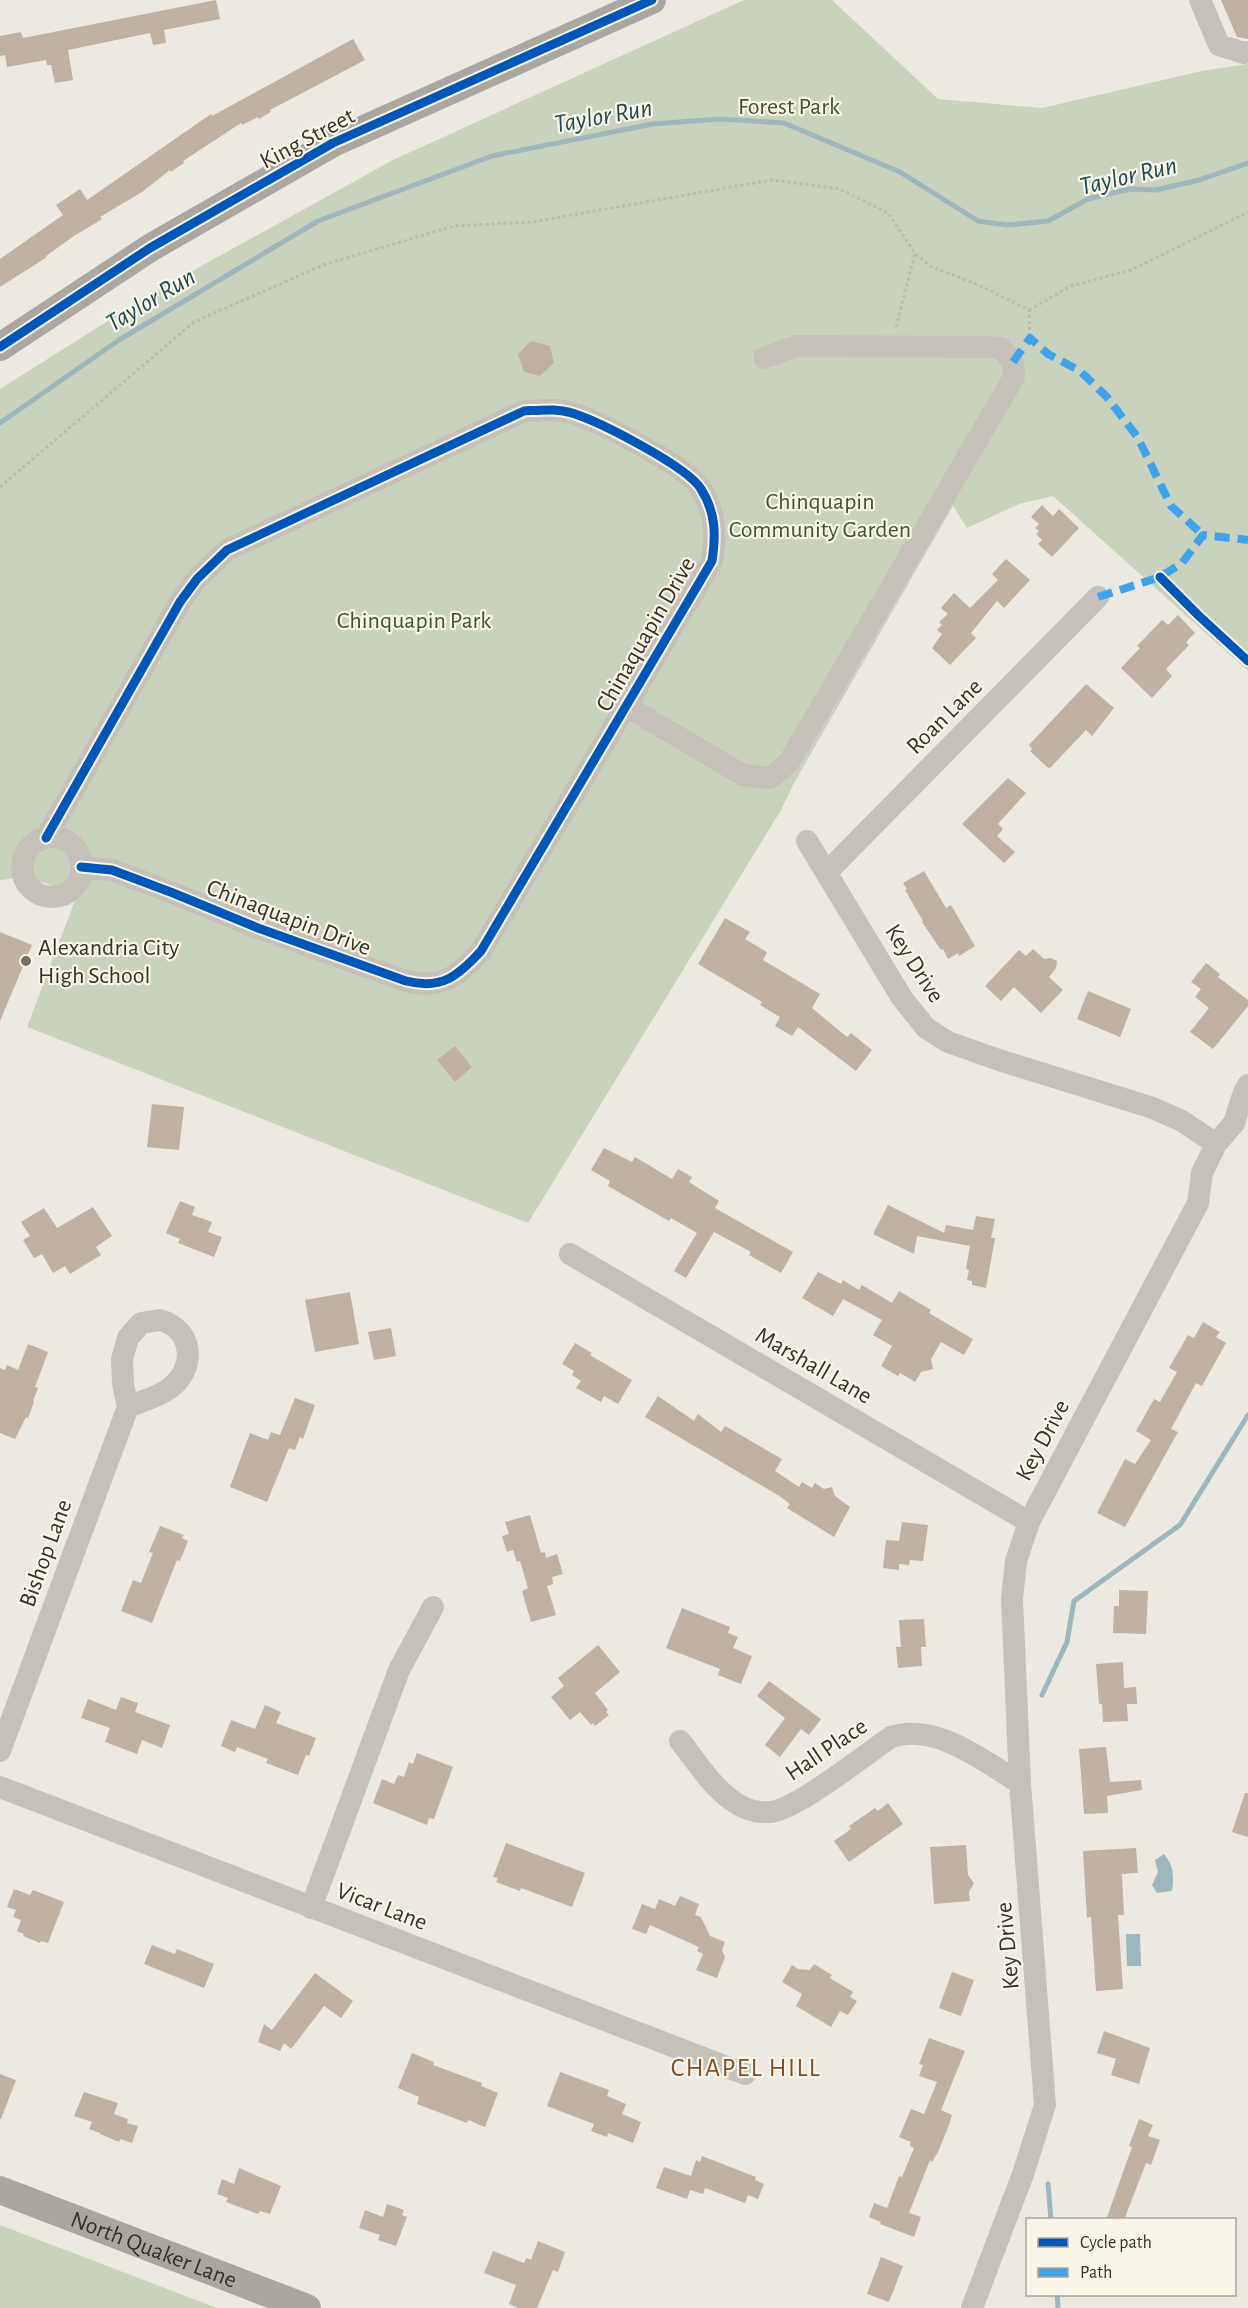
<svg xmlns="http://www.w3.org/2000/svg" width="1248" height="2308" viewBox="0 0 1248 2308" font-family="'Alegreya Sans',sans-serif">
<rect width="100%" height="100%" fill="#ece9e2"/>
<path fill="#c9d2bd" d="M744,0h88l106,99 104,9 160,-37 46,-7v607l-195,-175 -34,8 -52,24 -14,-22 -159,277 -13,27 -253,413 -501,-196 50,-132 -49,-18 -28,3v-491l149,-94 244,-135z
M0,2225l217,83h-217z"/>
<path fill="#9eb7bc" d="M1164,1854c10,12 10,22 8,37l-15,2 -5,-8 6,-13 -3,-12z
M1126,1934h14l1,32h-14z"/>
<g fill="none" stroke-linecap="round" stroke-linejoin="round">
<path stroke="#9eb7bc" stroke-width="5" d="M0,423l119,-83 199,-119 174,-65 161,-32 67,-5 64,4 116,49 78,49 29,4 41,-4 40,-22 42,-10 26,1 43,-10 49,-17
M1042,1695l25,-53 7,-41 106,-76 68,-110
M1048,2184l3,36
M1057,2294l1,14"/>
</g>
<path fill="#bfb1a4" d="M216,0l4,19 -56,11 2,13 -13,2 -3,-12 -82,17 5,30 -18,3 -4,-18h-4l-1,-5 -39,7 -2,-12 -5,1v-20l21,-4 2,6z
M1221,0h27v39l-11,-2z
M353,39l12,21 -95,50 1,2 -12,7 -1,-2 -16,8 -1,-2 -58,38 1,2 -13,9 -1,-2 -28,22 -42,25 2,2 -28,17 -28,20 1,1 -47,30v-28l63,-44 -7,-10 24,-16 7,11 124,-86 1,2z
M531,341l19,5 4,17 -14,13 -16,-4 -6,-18z
M1042,505l11,11 6,-7 20,19 -27,29 -14,-13 4,-4 -6,-6 3,-3 -4,-3 4,-4 -8,-7z
M1006,559l24,21 -26,28 -7,-7 -26,32 5,5 -26,27 -18,-17 10,-14 -5,-4 5,-5 -3,-3 9,-8 -7,-6 13,-15 16,15 28,-28 -6,-6z
M1178,615l17,18 -9,9 3,3 -23,24 6,7 -20,22 -31,-30 19,-20 -3,-2 25,-26 6,5z
M1086,684l28,24 -22,28 -6,-6 -36,38 -3,-1 -17,-16 2,-2 -3,-4z
M1008,778l18,15 -28,31 5,5 -6,7 18,16 -11,11 -42,-39z
M924,871l22,37 5,-3 24,41 -16,10 -1,-3 -10,6 -5,-10 -2,1 -19,-28 1,-1 -18,-31 2,-1 -4,-6z
M725,918l25,14 -5,7 22,13 -4,8 57,34 -8,14 35,29 4,-4 21,17 -16,21 -58,-44 -6,9 -17,-10 5,-9 -20,-12 2,-3 -64,-38z
M0,932l32,13 -32,76z
M1033,949l11,10 6,-1 7,3 -1,7 -7,9 14,13 -22,23 -27,-26 -13,14 -16,-15 34,-36 7,6z
M1206,963l14,11 -2,3 30,23v6l-35,43 -23,-17 19,-24 -14,-11 6,-8 -10,-7z
M1088,991l43,18 -11,28 -43,-18z
M455,1046l17,21 -17,15 -18,-22z
M152,1104l32,3 -5,43 -32,-3z
M604,1148l28,14 3,-5 37,22 6,-10 14,8 -3,5 30,19 -4,7 78,44 -12,21 -32,-18 2,-3 -37,-20 -28,46 -12,-7 23,-38 -26,-15 -2,3 -61,-35 2,-5 -19,-11z
M180,1201l15,6 -3,8 20,7 -4,10 14,5 -8,20 -36,-14 2,-4 -14,-6z
M888,1205l56,28 2,-8 27,5 3,-14 19,3 -4,19h4l-9,50 -14,-3v-4l-5,-1 2,-10 -3,-1 4,-23 -53,-10 -3,18 -41,-20z
M93,1207l19,29 -16,11 5,8 -31,19 -5,-8 -12,7 -11,-19 -8,4 -11,-18 7,-4 -9,-14 23,-14 13,20z
M818,1272l23,12 2,-4 16,10 3,-5 30,18 7,-12 32,19 -2,3 44,26 -9,16 -23,-13 -10,17 2,10 -12,3 -6,10 -15,-9 -2,3 -17,-10 11,-20 -19,-11 9,-15 -39,-21 -10,17 -31,-18z
M350,1292l9,52 -44,8 -10,-52z
M1203,1322l17,10 -4,5 10,6 -24,43 -6,-3 -25,46 7,3 -53,95 -28,-14 28,-54 10,5 16,-24 -15,-9 18,-32 6,3 17,-30 -8,-4 19,-33 6,3z
M391,1328l5,28 -22,4 -6,-28z
M575,1343l17,10 -2,2 42,25 -14,24 -14,-8 -3,6 -25,-14 5,-7 -9,-6 2,-4 -12,-7z
M28,1344l20,8 -13,35 3,1 -5,13 1,1 -6,16 -2,-1 -11,22 -15,-6v-65l5,2 2,-5 11,5z
M658,1396l36,25 4,-7 23,18 4,-6 57,33 -7,12 24,16 3,-5 10,6 3,-5 9,6 8,-2 3,9 15,11 -16,30 -47,-29 3,-4 -9,-7 -136,-80z
M295,1398l20,7 -12,34 -3,-2 -5,13 -6,-2 -22,54 -37,-15 20,-54 18,7 3,-8 9,3z
M530,1515l11,38 4,-1 1,6 11,-4 6,20 -11,3 1,7 -6,2 9,29 -25,7 -9,-31 6,-3 -8,-27 -3,1 -4,-12 -6,2 -5,-16 7,-2 -4,-12z
M902,1522l26,3 -5,36 -13,-1 -1,5 -10,-1v6l-16,-2 3,-28 13,1z
M160,1526l24,9 -2,3 6,3 -8,20 -3,-1 -25,63 -31,-12 12,-31 8,3 12,-30 -4,-1z
M1119,1590l29,1 -2,43 -33,-1 1,-27h5z
M682,1608l48,19 -2,6 10,4 -5,11 19,8 -11,28 -23,-9 2,-6 -54,-21z
M924,1619l2,28h-5l1,19 -24,2 -2,-21h5l-2,-27z
M598,1645l22,27 -25,21 13,17 -2,2 3,3 -14,11 -2,-3 -2,2 -11,-13 -10,8 -19,-23 13,-11 -6,-8z
M1123,1662l1,26 12,-1 1,17h-10l1,17 -25,1 -1,-18h-3l-3,-40z
M769,1681l52,38 -12,16 -8,-6 -21,28 -15,-12 20,-27 -28,-22z
M121,1697l17,6 -3,9 35,13 -8,23 -20,-8 -5,14 -32,-12 5,-14 -29,-10 7,-19 28,11z
M265,1705l16,7 -5,11 40,15 -7,18 -3,-1 -8,20 -32,-12 2,-4 -31,-12 -2,5 -14,-6 10,-26 24,9z
M1106,1747l4,35 31,-2 1,10 -35,6 1,17 -24,1 -5,-65z
M417,1753l36,14 -19,52 -5,-1 -2,7 -54,-22 9,-24 12,5 4,-9 6,2 5,-15 4,2z
M1245,1793h3v44l-16,-5z
M888,1803l15,21 -54,38 -15,-21 17,-12 -2,-3 26,-18 3,3z
M506,1843l79,30 -13,34 -51,-19 -1,3 -24,-9 2,-4 -5,-1z
M966,1845l2,30 6,8 -5,9 1,9 -36,3 -4,-57z
M1136,1848l2,25 -16,1 2,41h-6l5,74 -27,2 -5,-74 -4,1 -4,-67z
M14,1889l16,6 3,-5 31,12 -16,41 -7,-2 -1,2 -17,-7 1,-2 -7,-3 4,-11 -8,-3 3,-7 -9,-3z
M680,1896l19,8 -4,11 6,2 9,19 15,6 -3,8 3,7 -8,21 -21,-8 7,-16 -6,-3 2,-4 -49,-22 -4,9 -14,-5 10,-25 13,5 4,-10 16,7z
M152,1945l23,9 2,-5 37,15 -10,24 -60,-24z
M814,1964l18,11 -2,3 23,14 -3,5 7,4 -9,14 -8,-4 -9,16 -35,-21 6,-12 -20,-12 10,-17 6,4 12,1z
M952,1972l22,8 -13,36 -22,-8z
M315,1973l38,28 -12,17 -17,-12 -33,43 -7,-6 -4,8 -22,-9 6,-18 8,6z
M1104,2031l46,17 -11,36 -28,-9 5,-16 -19,-6z
M929,2038l36,13 -24,59 11,5 -3,10 -11,27 -6,10 -2,-2 -21,53 12,4 -7,20 -34,-13 1,-2 -12,-5 5,-14 13,5 12,-32 3,1 12,-29 -4,-2 1,-4 -12,-5 12,-28 13,5 13,-32 -18,-6 4,-11 -4,-1z
M412,2053l22,9 -1,3 49,18 -1,3 17,7 -13,34 -17,-7 -1,3 -50,-19 2,-7 -21,-9z
M560,2072l49,18 -2,6 19,8 -4,10 19,8 -8,21 -25,-10 -1,4 -16,-6 3,-7 -47,-18z
M0,2074l16,6 -15,39h-1z
M84,2092l34,11 -4,11 14,5 -1,4 11,3 -6,17 -12,-4 -1,3 -19,-8v-1l-11,-4 3,-7 -18,-6z
M1139,2119l14,6 -5,11 12,4 -9,25 -5,-2 -22,57h-18l26,-73 -3,-1z
M702,2156l54,21 -1,3 9,4 -6,15 -10,-4 -3,8 -40,-15 -2,6 -13,-4 -3,9 -31,-11 8,-21 27,9 5,-16 4,2z
M239,2168l42,18 -11,28 -10,-3 -2,3 -32,-12 2,-4 -11,-4 5,-15 12,5z
M387,2204l17,6 -2,5 5,2 -11,29 -18,-6 2,-5 -21,-7 6,-18 18,7z
M538,2241l27,11 -7,20 -5,-2 -16,38h-19l-9,-4 7,-19 -32,-12 9,-22 31,12 2,-5 5,2z
M881,2257l22,9 -14,36 -22,-8z"/>
<g fill="none" stroke-linecap="round" stroke-linejoin="round">
<path stroke="#bebab3" stroke-width="3" stroke-dasharray="3 3" stroke-linecap="butt" d="M1029,310l42,-24 60,-16 117,-58
M896,327l19,-74
M0,487l194,-165 129,-57 131,-39 78,-4 240,-42 68,9 48,24 27,40 15,13 51,20 48,24 1,28"/>
<path stroke="#c5c1ba" stroke-width="22" d="M1200,0l19,45 25,8 4,-1
M626,706l117,69 27,3 19,-16 225,-385 -1,-15 -12,-14 -18,-1 -187,-1 -32,12
M22 867a30 30 0 1 1 60 0a30 30 0 1 1-60 0Z
M46,838l134,-236 17,-23 30,-29 297,-139c18,-1 34,-3 51,3 27,9 113,53 126,75 15,24 15,46 11,72l-231,390c-23,25 -39,39 -75,30l-148,-53 -85,-35 -61,-23 -31,-3
M807,841l95,157 24,30 22,14 51,18 154,48 29,13 34,23
M827,872l271,-275
M570,1254l459,268
M160,1320c33,9 37,48 10,68 -11,9 -29,13 -42,19l-5,-23 -1,-25 6,-21 13,-15z
M680,1741c17,21 34,50 59,64 9,5 20,8 31,7 26,-2 96,-58 121,-75 45,-15 92,24 129,46
M0,1751l128,-344
M0,1787l745,287
M311,1908l88,-238 34,-63
M972,2308l51,-134 22,-69 -25,-322 -8,-184 4,-38 13,-39 169,-319 4,-30 14,-29 18,-21 10,-31 4,-7"/>
<g stroke="#aaa6a0" stroke-width="28">
<path d="M0,347l150,-99 183,-105 319,-143"/>
<path id="s1" d="M0,2190l307,118"/>
</g>
<path stroke="#3fa3eb" stroke-width="8" stroke-dasharray="15 8" stroke-linecap="butt" d="M1013,362l17,-24 18,16 32,17 27,26 31,41 33,68 32,29
M1098,597l62,-20 22,-14 21,-28 45,5"/>
<g stroke="#f9f5e9" stroke-width="13">
<path id="cycleway" d="M0,347l150,-99 183,-105 319,-143
M1160,577l38,38 50,46
M46,838l134,-236 17,-23 30,-29 297,-139c18,-1 34,-3 51,3 27,9 113,53 126,75 15,24 15,46 11,72l-231,390c-23,25 -39,39 -75,30l-148,-53 -85,-35 -61,-23 -31,-3"/>
</g>
<use href="#cycleway" stroke="#0057b8" stroke-width="9"/>
</g>
<circle fill="#76716a" stroke="#f9f5e9" stroke-width="2" cx="26" cy="961" r="6"/>
<g text-anchor="middle" stroke-width="4.5" stroke-linejoin="round" paint-order="stroke">
<g font-size="24" fill="#3e532e" stroke="#f9f5e9">
<text x="789" y="114">Forest Park</text>
<text x="820" y="509">Chinquapin<tspan x="820" dy="28">Community Garden</tspan></text>
<text x="414" y="628">Chinquapin Park</text>
</g>
<g font-size="24" fill="#363029" stroke="#f9f5e9">
<text transform="translate(307 138) rotate(-28)" y="8">King Street</text>
<text transform="translate(645 634) rotate(-60)" y="8">Chinaquapin Drive</text>
<text transform="translate(944 716) rotate(-45)" y="8">Roan Lane</text>
<text transform="translate(289 917) rotate(21)" y="8">Chinaquapin Drive</text>
<text transform="translate(915 963) rotate(57)" y="8">Key Drive</text>
<text transform="translate(814 1365) rotate(30)" y="8">Marshall Lane</text>
<text transform="translate(1042 1440) rotate(-62)" y="8">Key Drive</text>
<text transform="translate(45 1553) rotate(-70)" y="8">Bishop Lane</text>
<text transform="translate(826 1749) rotate(-34)" y="8">Hall Place</text>
<text transform="translate(382 1906) rotate(21)" y="8">Vicar Lane</text>
<text transform="translate(1007 1946) rotate(-95)" y="8">Key Drive</text>
<text dy="8" stroke="none"><textPath href="#s1" startOffset="165">North Quaker Lane</textPath></text>
</g>
<g font-size="24" fill="#363029" stroke="#f9f5e9" text-anchor="start">
<text x="38" y="955">Alexandria City<tspan x="38" dy="28">High School</tspan></text>
</g>
<g font-size="26" font-style="italic" fill="#204855" stroke="#f9f5e9">
<text transform="translate(603 115) rotate(-10)" y="9">Taylor Run</text>
<text transform="translate(1128 175) rotate(-13)" y="9">Taylor Run</text>
<text transform="translate(150 299) rotate(-31)" y="9">Taylor Run</text>
</g>
<g font-size="26" letter-spacing="1.5" fill="#814d26" stroke="#f9f5e9">
<text x="746" y="2076">CHAPEL HILL</text>
</g>
</g>
<rect x="1026" y="2218" width="210" height="78" fill="#f9f5e9" stroke="#aba69c" stroke-width="1.5"/>
<rect x="1038" y="2238" width="30" height="9" fill="#0057b8" stroke="#aba69c" stroke-width="1.5"/>
<text x="1080" y="2248" font-size="18" fill="#363029">Cycle path</text>
<rect x="1038" y="2268" width="30" height="9" fill="#3fa3eb" stroke="#aba69c" stroke-width="1.5"/>
<text x="1080" y="2278" font-size="18" fill="#363029">Path</text>
</svg>
